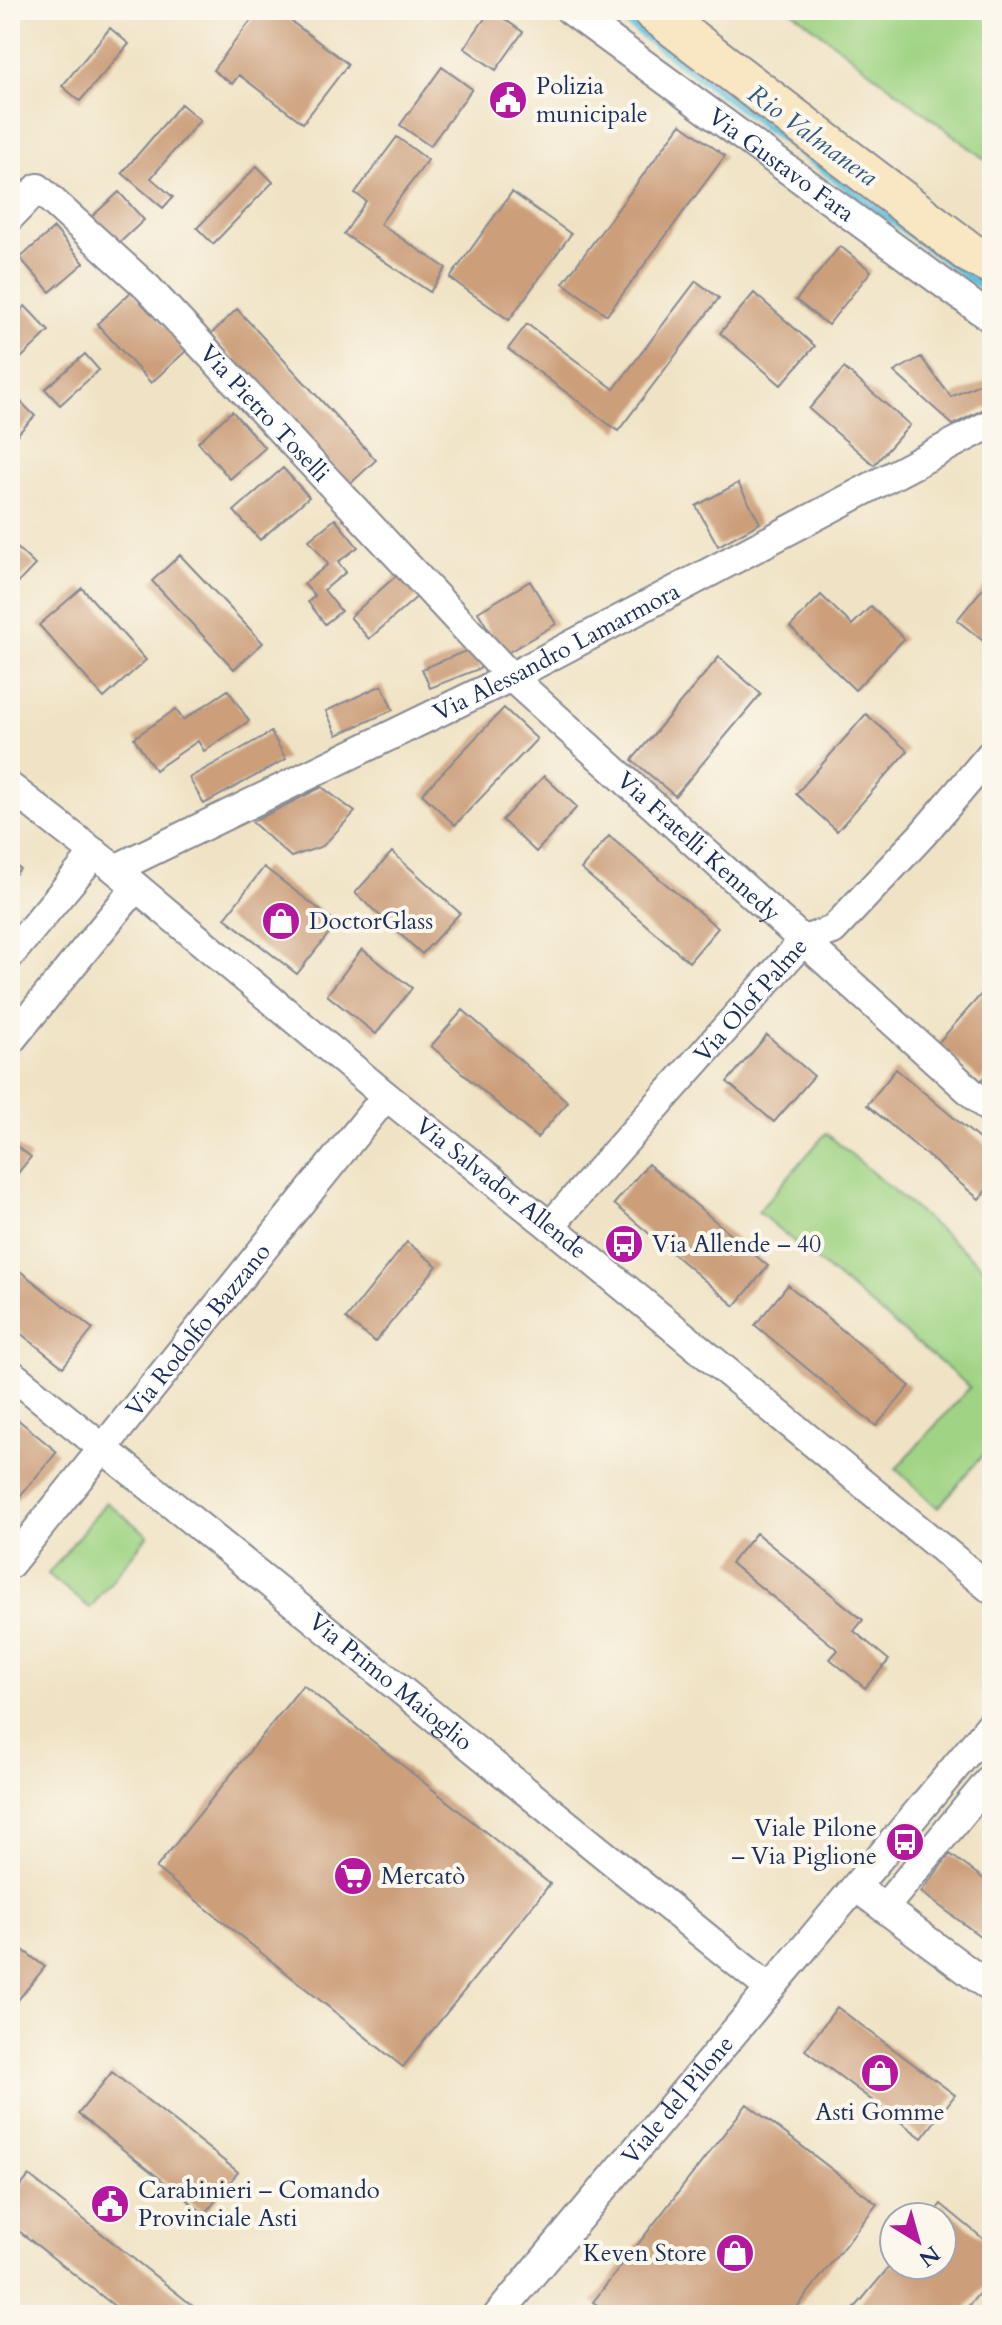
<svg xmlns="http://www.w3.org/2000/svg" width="1002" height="2325" viewBox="0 0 1002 2325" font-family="Cardo,serif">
<rect width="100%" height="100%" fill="#fbf7ec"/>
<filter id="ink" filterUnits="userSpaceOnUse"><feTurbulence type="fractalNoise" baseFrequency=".0125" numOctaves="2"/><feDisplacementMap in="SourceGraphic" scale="16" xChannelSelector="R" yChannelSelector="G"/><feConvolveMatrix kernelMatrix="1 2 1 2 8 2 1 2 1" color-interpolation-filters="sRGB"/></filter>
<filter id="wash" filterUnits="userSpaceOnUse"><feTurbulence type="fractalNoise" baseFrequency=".006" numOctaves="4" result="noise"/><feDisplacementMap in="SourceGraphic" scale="32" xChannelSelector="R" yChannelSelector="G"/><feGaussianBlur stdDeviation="1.8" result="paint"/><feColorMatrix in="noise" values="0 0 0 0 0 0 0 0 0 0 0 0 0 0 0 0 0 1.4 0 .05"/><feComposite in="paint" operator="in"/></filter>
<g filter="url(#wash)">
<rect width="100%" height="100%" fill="#f0e3c5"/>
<path fill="#a0d484" stroke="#5e8271" stroke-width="2" d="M791,10h201v155z
M826,1133l157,134 9,-9v186l-54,64 -42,-39 74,-82 -212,-175z
M106,1502l42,33 -58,73 -42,-34z"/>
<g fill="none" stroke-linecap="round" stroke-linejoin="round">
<path stroke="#5fc2dd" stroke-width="8" d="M610,10l363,271 19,10"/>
</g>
<g id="blocks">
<path fill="#cc9f7a" d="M259,10h17l72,54 -45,59 -64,-48 -7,9 -19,-14z
M491,10l32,22 -27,38 -32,-22z
M110,28l19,16 -49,57 -18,-15z
M442,67l30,22 -42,57 -30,-21z
M181,104l19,16 -49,58 22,19 -10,11 -41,-35z
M681,124l44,32 -118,159 -44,-32z
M397,137l31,23 -48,64 66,44 -16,24 -86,-58 22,-33 -11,-8z
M257,166l16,16 -60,62 -16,-16z
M119,192l25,28 -30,28 -26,-28z
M512,192l59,42 -62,86 -59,-42z
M54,228l30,35 -34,29 -30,-34z
M840,246l31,25 -43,54 -32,-25z
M696,281l23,17 -101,133 -110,-82 19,-25 87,65z
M132,291l55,59 -36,33 -54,-59z
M754,293l61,53 -34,39 -61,-52z
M25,306l24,25 -28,27 -11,-11v-26z
M237,309l139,151 -26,24 -139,-150z
M85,354l14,16 -39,35 -15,-16z
M921,357l30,40 41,-19v27l-39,20 -59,-53z
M844,368l66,57 -36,40 -65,-56z
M10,391l25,25 -25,26z
M232,411l33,37 -35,31 -32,-37z
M283,468l26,29 -49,43 -26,-29z
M738,483l22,40 -42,23 -22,-40z
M335,519l23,28 -20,15 8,10 -22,18 17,21 -16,13 -17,-22 7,-6 -11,-12 24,-20 -19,-24z
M10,541l25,24 -25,26z
M180,555l83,88 -29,26 -82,-88z
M399,573l20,22 -50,44 -19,-22z
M992,577v71l-35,-28z
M530,581l26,43 -52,31 -26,-43z
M82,588l64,72 -42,38 -65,-73z
M821,595l31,30 19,-19 33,33 -49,51 -65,-63z
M473,648l8,20 -51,20 -8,-19z
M719,657l42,37 -86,102 -43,-36z
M382,685l11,25 -56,25 -11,-24z
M228,690l21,31 -45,30 -6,-10 -43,29 -21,-32 42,-29 7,11z
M504,708l33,31 -82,86 -33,-31z
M866,714l42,37 -71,80 -41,-37z
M271,732l15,27 -82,45 -15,-26z
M544,776l33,31 -41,45 -34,-32z
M322,787l33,25 -32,34 -32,11 -39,-35z
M609,836l109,92 -29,34 -108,-93z
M392,852l68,61 -38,41 -67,-61z
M10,861l10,8 -10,11z
M264,867l73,56 -40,51 -72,-56z
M362,949l50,39 -36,46 -49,-39z
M992,982v86l-11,13 -43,-38z
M463,1010l105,92 -31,36 -106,-92z
M767,1035l47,41 -40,46 -47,-40z
M896,1069l96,81v33l-13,16 -112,-94z
M10,1141l21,16 -21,26z
M648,1164l120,102 -33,40 -121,-102z
M407,1242l30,24 -62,76 -29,-23z
M10,1263l83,66 -30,38 -53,-42z
M788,1285l122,101 -34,40 -121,-101z
M10,1413l47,39 -47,56z
M756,1533l107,87 -9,11 35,29 -24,28 -35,-29 8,-9 -107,-87z
M303,1685l247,199 -147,183 -247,-199z
M950,1854l42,31v60l-71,-53z
M10,1940l35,27 -27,33 -8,-6z
M837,2007l118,88 -33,43 -117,-88z
M112,2072l126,100 -33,42 -127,-100z
M747,2104l130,100 -86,111h-180l-18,-13z
M29,2176l173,137 -2,2h-74l-116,-91v-25z
M941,2204l51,42v32l-31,37h-112l45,-54v4h48v-48h-11z"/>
</g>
</g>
<g filter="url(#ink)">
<use href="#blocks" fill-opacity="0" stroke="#868992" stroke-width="2"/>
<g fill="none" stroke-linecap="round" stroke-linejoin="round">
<g stroke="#868992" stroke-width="32">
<g id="street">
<path id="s1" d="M570,10l422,309"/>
<path id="s2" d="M10,217l28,-29 109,99 364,390 481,434"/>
<path id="s3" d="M10,787l105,82 271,227 164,130 442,364"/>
<path id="s4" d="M115,869l396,-192 481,-254"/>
<path d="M10,955l85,-102"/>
<path d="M10,1041l126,-154"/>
<path id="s5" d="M550,1226l254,-286 29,-10 89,-95 70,-82"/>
<path id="s6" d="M10,1373l760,616"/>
<path id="s7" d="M10,1564l376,-468"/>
<path d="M856,1887l28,21 108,-131"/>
<path d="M884,1908l108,81"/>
<path id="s8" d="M498,2315l494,-592"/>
</g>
</g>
<g stroke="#868992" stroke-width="44">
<path id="secondary" d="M652,10l318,243 22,11"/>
</g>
<use href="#street" stroke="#fff" stroke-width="28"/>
<use href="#secondary" stroke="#f9e7c3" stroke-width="40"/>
</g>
</g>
<defs>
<g id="civic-disc" transform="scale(2)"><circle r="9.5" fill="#b5179e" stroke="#fbf7ec"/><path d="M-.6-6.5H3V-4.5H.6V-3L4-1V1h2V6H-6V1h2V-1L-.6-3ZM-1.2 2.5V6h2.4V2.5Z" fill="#fff"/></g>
<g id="shop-disc" transform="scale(2)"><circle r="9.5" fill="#b5179e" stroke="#fbf7ec"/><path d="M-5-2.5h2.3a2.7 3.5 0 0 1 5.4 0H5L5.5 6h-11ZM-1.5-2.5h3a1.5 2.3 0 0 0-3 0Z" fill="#fff"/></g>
<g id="bus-disc" transform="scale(2)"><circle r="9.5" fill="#b5179e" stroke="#fbf7ec"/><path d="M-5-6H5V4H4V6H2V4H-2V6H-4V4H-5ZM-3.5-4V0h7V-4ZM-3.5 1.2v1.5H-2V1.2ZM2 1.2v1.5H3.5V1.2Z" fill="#fff"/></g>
<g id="supermarket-disc" transform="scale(2)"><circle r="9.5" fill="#b5179e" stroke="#fbf7ec"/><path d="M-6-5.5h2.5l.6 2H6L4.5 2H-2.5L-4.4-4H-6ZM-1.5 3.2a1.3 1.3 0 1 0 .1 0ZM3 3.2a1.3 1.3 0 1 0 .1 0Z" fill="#fff"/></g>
</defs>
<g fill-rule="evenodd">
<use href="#civic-disc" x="508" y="100"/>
<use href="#shop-disc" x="281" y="921"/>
<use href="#bus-disc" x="624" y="1244"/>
<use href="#bus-disc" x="905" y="1842"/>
<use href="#supermarket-disc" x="353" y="1876"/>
<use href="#shop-disc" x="880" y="2073"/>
<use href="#civic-disc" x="110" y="2204"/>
<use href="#shop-disc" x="735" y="2253"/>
</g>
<g text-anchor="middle" stroke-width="8" stroke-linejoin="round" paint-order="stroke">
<g font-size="24" fill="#1b2f5e" stroke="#fbf7ec" text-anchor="start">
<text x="536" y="94">Polizia<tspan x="536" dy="28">municipale</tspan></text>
<text x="309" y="929">DoctorGlass</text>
<text x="652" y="1252">Via Allende – 40</text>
<text x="877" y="1836" text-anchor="end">Viale Pilone<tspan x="877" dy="28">– Via Piglione</tspan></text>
<text x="381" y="1884">Mercatò</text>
<text x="880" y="2120" text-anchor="middle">Asti Gomme</text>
<text x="138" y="2198">Carabinieri – Comando<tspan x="138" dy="28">Provinciale Asti</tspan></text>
<text x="707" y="2261" text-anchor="end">Keven Store</text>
</g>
<g font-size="24" fill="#1b2f5e" stroke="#fbf7ec">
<text dy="8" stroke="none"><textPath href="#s1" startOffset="262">Via Gustavo Fara</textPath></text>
<text dy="8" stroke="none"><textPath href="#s2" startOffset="360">Via Pietro Toselli</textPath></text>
<text dy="8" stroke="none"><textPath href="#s4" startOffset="492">Via Alessandro Lamarmora</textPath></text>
<text dy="8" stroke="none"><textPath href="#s2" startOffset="974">Via Fratelli Kennedy</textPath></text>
<text dy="8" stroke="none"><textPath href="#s5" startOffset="302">Via Olof Palme</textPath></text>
<text dy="8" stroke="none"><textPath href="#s3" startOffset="634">Via Salvador Allende</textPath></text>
<text dy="8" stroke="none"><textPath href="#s7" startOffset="300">Via Rodolfo Bazzano</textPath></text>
<text dy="8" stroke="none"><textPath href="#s6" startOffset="490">Via Primo Maioglio</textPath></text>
<text dy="8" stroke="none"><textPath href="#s8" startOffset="280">Viale del Pilone</textPath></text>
</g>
<g font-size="26" font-style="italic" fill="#2f5b84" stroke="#fbf7ec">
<text transform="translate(813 135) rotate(36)" y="9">Rio Valmanera</text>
</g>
</g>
<rect width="1002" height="2325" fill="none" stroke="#fbf7ec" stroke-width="40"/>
<g transform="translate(918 2241) rotate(143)"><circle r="38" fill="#fbf7ec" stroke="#a1a7b3" stroke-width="2"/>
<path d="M0-6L14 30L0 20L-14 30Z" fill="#b5179e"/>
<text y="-12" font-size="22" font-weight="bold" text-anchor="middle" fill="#1b2f5e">N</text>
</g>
</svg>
